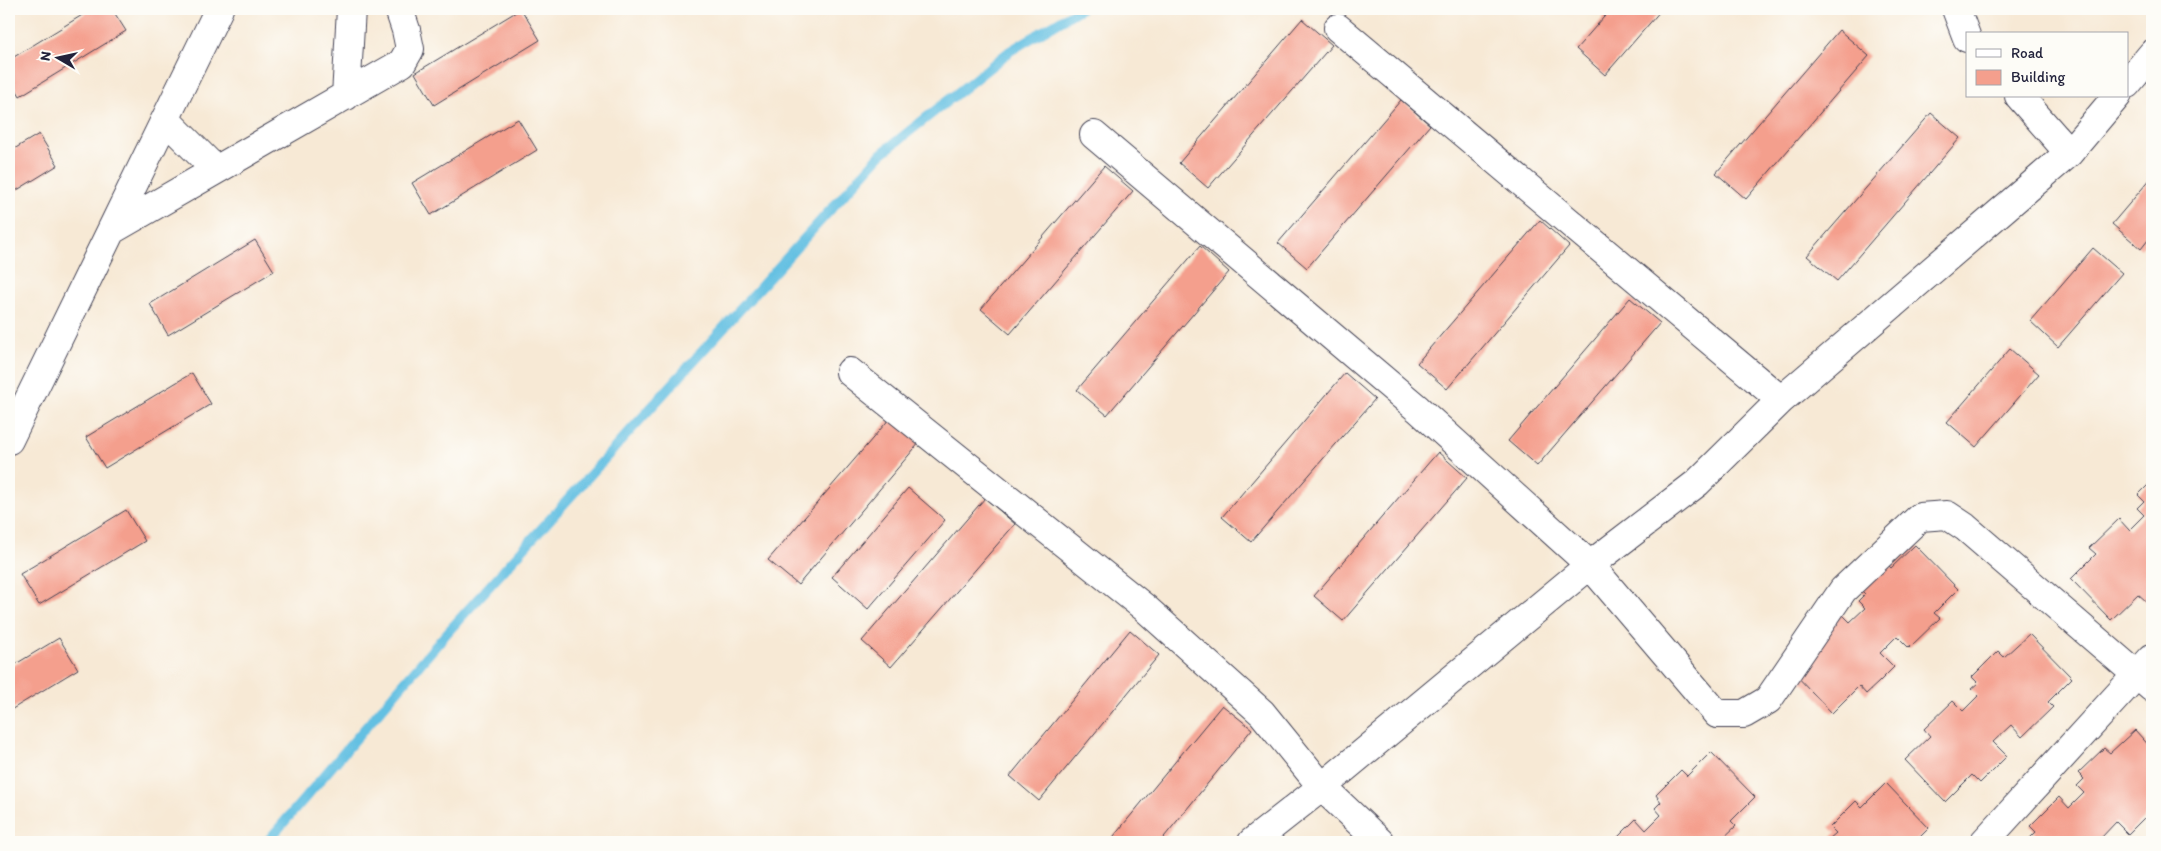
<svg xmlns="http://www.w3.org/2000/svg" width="2161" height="851" viewBox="0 0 2161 851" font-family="Itim,sans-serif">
<rect width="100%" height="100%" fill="#fdfcf7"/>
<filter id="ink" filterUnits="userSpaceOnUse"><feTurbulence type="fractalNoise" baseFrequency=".02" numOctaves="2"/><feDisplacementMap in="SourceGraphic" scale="10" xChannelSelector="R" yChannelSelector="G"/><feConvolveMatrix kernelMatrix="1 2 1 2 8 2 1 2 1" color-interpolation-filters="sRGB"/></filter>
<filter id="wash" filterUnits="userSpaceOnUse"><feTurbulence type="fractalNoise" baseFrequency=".0096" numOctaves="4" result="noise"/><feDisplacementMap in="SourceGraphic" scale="20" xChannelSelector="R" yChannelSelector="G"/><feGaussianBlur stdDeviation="1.12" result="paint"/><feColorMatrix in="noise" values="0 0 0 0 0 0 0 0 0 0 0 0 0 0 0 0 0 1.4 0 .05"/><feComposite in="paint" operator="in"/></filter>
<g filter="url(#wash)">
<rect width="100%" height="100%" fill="#f7e9d5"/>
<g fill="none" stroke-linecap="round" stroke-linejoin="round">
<path stroke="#64c0e2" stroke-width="10" d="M267,842l179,-208 435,-480 129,-103 70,-42"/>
</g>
<g id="blocks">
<path fill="#f49f8d" d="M92,9h20l14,22 -106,65 -11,-19v-17z
M521,9l19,31 -106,65 -19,-32z
M1611,9h51l-57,66 -29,-26z
M1302,19l30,26 -124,143 -29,-25z
M1839,30l30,26 -123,143 -30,-26z
M1401,100l29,25 -123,143 -29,-25z
M1931,113l29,25 -123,143 -30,-25z
M518,119l19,31 -106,65 -19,-32z
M39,134l19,31 -49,30v-43z
M1104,166l29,25 -123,143 -29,-25z
M2152,177v58l-11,14 -29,-25z
M1540,220l29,26 -122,143 -30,-26z
M255,240l19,31 -106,64 -18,-31z
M1200,246l29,26 -122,143 -30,-25z
M2093,248l29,25 -64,74 -28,-26z
M1630,298l30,25 -123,143 -29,-25z
M2010,349l29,25 -63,73 -29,-25z
M192,373l19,31 -106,64 -19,-31z
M1345,373l30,26 -124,143 -29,-25z
M891,417l29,25 -122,143 -30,-25z
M1438,452l29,26 -124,143 -29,-25z
M2152,481v114l-6,6 -8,-7 -27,26 -40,-41 25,-25 -7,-6 30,-29 10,11 15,-15 -7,-7 7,-7 -6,-6z
M908,488l37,32 -77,89 -36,-32z
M985,498l30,26 -124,143 -29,-26z
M126,510l19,31 -106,64 -19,-31z
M1915,545l43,44 -24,24 6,5 -31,30 -12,-12 -17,17 14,14 -15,15 -13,12 -7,-8 -27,27 -40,-42 48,-59 10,10 15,-14 -7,-7 7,-7 -6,-6 26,-26 6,6z
M1130,630l29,25 -120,146 -29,-25z
M2029,634l43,44 -24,24 5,5 -31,30 -11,-12 -18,17 14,14 -27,27 -8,-8 -27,27 -40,-42 25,-24 -6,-7 29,-28 10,10 15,-15 -7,-7 7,-6 -6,-6 26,-26 6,6z
M59,638l19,31 -69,42v-43z
M1222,705l30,24 -92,113h-51z
M2135,730l17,19v61l-24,24 -12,-12 -16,17 3,3h-77l10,-10 -6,-6 29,-29 10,11 15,-15 -7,-7 7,-7 -6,-6 26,-25 6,5z
M1711,752l44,45 -24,24 5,5 -17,16h-106l23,-23 10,11 15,-15 -6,-7 6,-6 -5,-7 25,-25 6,6z
M1886,783l43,45 -14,14h-83l-3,-3 7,-6 -6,-6 26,-26 6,6z"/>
</g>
</g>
<g filter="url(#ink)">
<use href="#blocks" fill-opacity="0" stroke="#424052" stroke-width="1"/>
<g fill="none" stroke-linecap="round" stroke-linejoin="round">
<g stroke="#424052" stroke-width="30">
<path id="minor" d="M1956,9l11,29
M1338,28l443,372
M2127,84l25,-30
M346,96l5,-87
M2019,96l50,57
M166,120l50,50
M1094,135l324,274 172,156 127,149h27l24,-14 75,-110 77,-73 27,-2 18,12 187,161
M112,230l290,-167 8,-14 -4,-19 -7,-21
M850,372l295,236 117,105 60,74 58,55
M9,440l210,-431
M1252,842l70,-55 268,-222 107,-82 84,-83 288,-247 48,-57
M1984,842l168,-184"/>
</g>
<use href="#minor" stroke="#fff" stroke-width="28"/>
</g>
</g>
<rect width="2161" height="851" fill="none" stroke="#fdfcf7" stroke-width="30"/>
<rect x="1966" y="32" width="162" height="65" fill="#fdfcf7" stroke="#a5a5ac"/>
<rect x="1976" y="49" width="25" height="8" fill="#ffffff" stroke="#a5a5ac"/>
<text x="2011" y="58" font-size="15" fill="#22223b">Road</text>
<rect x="1976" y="70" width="25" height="15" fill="#f49f8d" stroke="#a5a5ac"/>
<text x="2011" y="82" font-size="15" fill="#22223b">Building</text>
<g transform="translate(58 58) rotate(279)" stroke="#fdfcf7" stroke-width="4" paint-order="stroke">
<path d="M0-4L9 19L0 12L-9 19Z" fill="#22223b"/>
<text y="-8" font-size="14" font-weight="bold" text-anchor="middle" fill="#22223b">N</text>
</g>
</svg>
